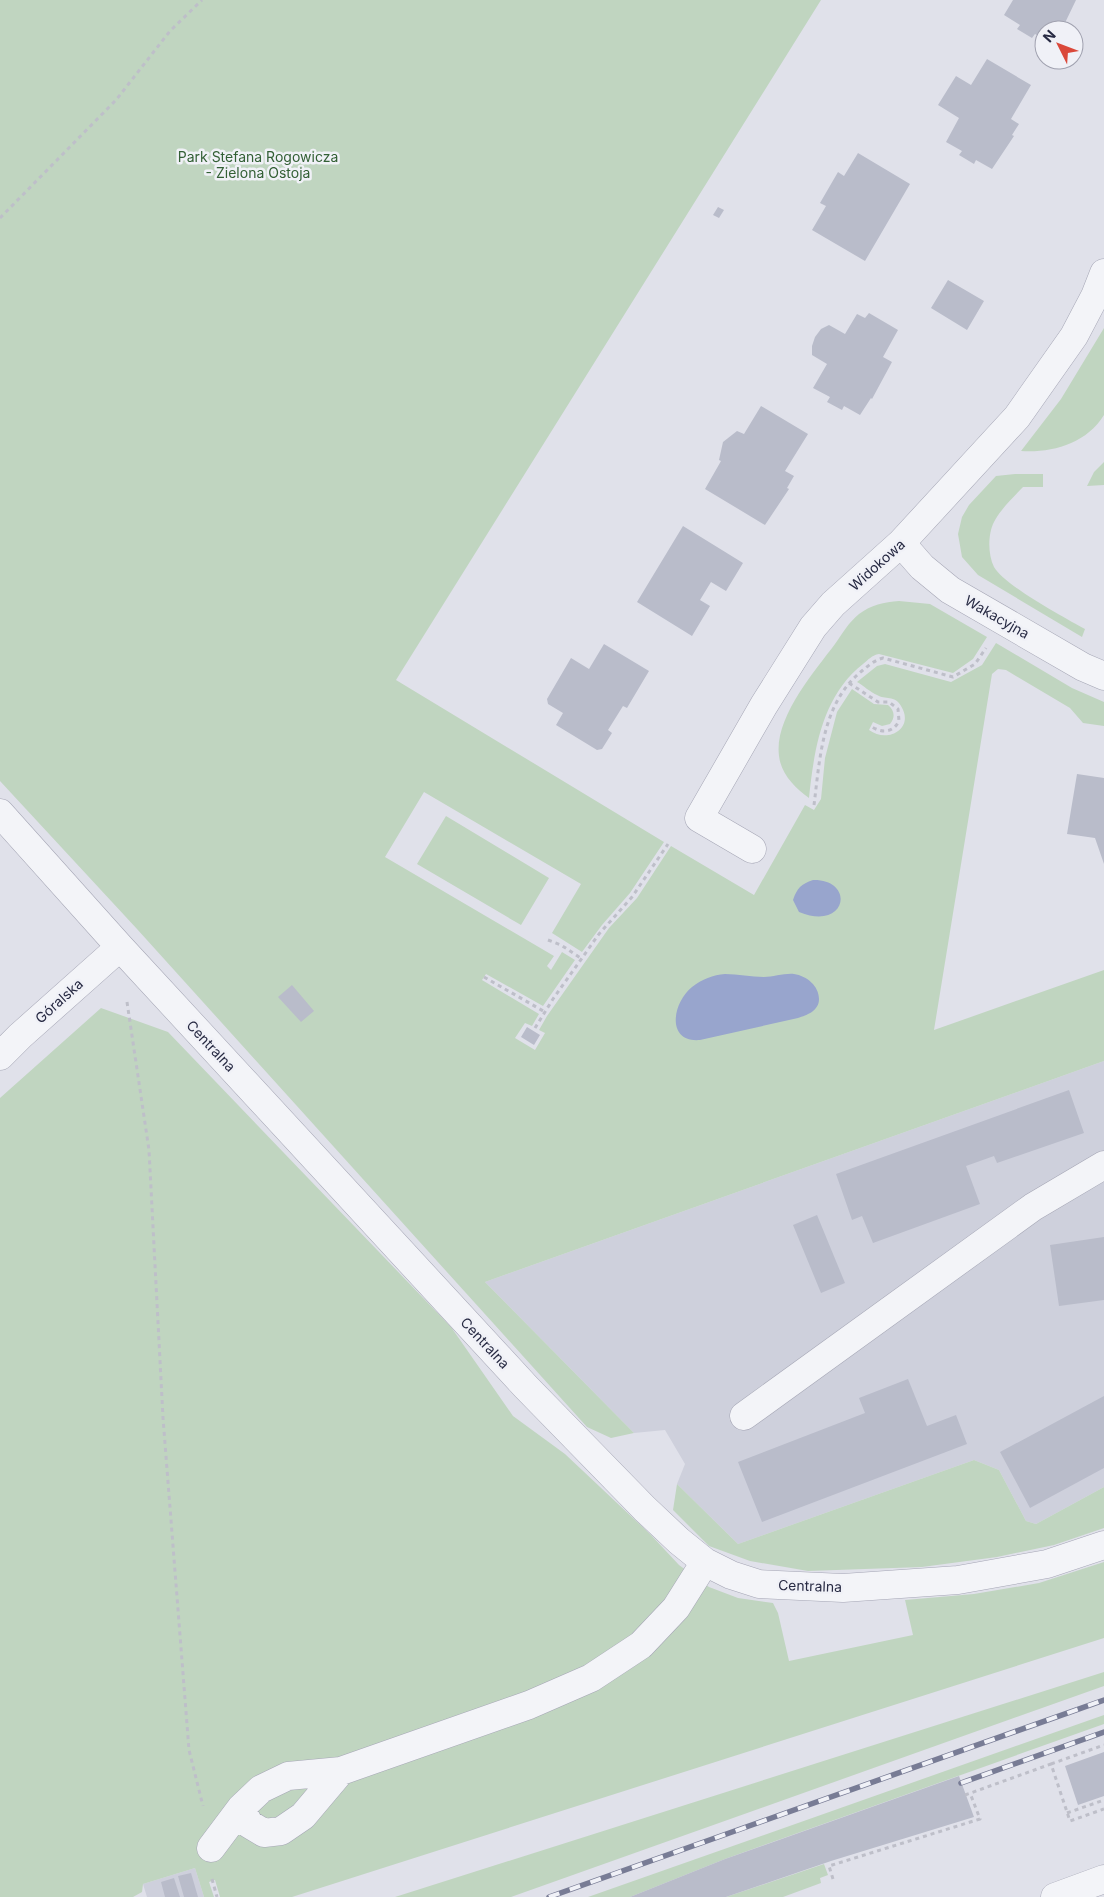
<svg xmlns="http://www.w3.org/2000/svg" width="1104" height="1897" viewBox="0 0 1104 1897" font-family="Inter,sans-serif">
<rect width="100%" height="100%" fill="#e0e1ea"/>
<path fill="#ced0dc" d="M1104,1061v426l-68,37 -10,-3 -27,-51 -25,-10 -236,84 -61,-60 8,-20 -20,-34 -31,3 -149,-151z
M195,1868l9,29h-57l-4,-13z"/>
<path fill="#c0d5c0" d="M0,0h821l-425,680 268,162 -34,51 -28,32 -20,27 -30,-19 29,-49 -157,-92 -39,65 169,99 -7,10 4,4 11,-18 13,8 -32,46 -57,-32 -4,6 57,34 -7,12 -7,-3 -10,15 20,12 10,-17 -6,-3 8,-14 62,-88 28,-30 34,-52 83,49 51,-90 9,5 7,-11 4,-41 12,-46 15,-23 22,15 14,1c6,5 8,12 2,19l-8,2 -9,-4 -4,8c19,14 46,-2 32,-24 -6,-11 -16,-6 -24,-11 -7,-3 -13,-9 -20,-13l20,-16 8,-2 66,18 31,-17 14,-22 76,45 32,14v24l-21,-3 -13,-15 -64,-38 -8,-1 -6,5 -58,356 170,-60v91l-619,221 149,151 -23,5 -24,-11 -450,-498 -137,-148z
M1104,328v87c-18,29 -52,38 -83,36l40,-52z
M1104,462v23l-17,1 7,-14z
M1015,474h28v13h-20c-11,12 -28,27 -32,43 -3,12 -2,27 3,37 10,18 71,51 91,62l-3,8 -104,-62 -16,-18 -4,-23 4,-17 7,-12 27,-29z
M899,601l31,3 57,33 -14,22 -20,14 -74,-19c-7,1 -11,6 -16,10 -41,32 -49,86 -54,134 -14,-10 -28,-24 -30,-42 -5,-38 35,-84 56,-112 7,-10 14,-22 24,-30 12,-9 25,-12 40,-13z
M446,816l103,62 -28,47 -104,-61z
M101,1008l67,24 283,295 62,89 52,38 86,81 28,30 30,22 29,11 35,5 5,10 11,48 124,-26 -8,-35 69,-6 65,-11 65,-21v76l-812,259h-72l-5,-17 -6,2 5,15h-10l-9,-29 -52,16 -1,8 -9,5h-133v-799z
M974,1460l25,10 27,51 10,3 68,-37v41l-50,17 -57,12 -75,10 -114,4 -58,-10 -41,-15 -36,-36 4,-26 61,60z
M1104,1672v14l-593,211h-116z
M1104,1715v9l-379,135 -95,38h-42z
M824,1864l4,11 -8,3 1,5 -38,14h-57z"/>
<path fill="#98a5cd" d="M813,880c43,-1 34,52 -14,32l-6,-12c4,-12 8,-16 20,-20z
M725,974c13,0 26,3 39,3 9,0 21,-4 30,-3 13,2 25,12 25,25 0,12 -12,16 -21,19l-98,22c-34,3 -28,-37 -8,-53 10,-8 21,-12 33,-13z"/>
<path fill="#b9bcca" d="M1013,0h63l-12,25 -1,-1 -4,6h-15v9l-9,-5 -3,4 -15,-9 3,-4 -16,-10z
M987,59l44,26 -20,34 8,5 -7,11 2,1 -22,33 -16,-9 -2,4 -15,-9 3,-4 -16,-9 13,-24 -21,-13 18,-29 15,9z
M858,153l52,31 -45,77 -53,-31 14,-24 -6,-3 18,-31 6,4z
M718,207l6,3 -5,8 -6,-3z
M948,280l36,21 -17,29 -36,-22z
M869,313l29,17 -15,27 9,5 -20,37 -1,-1 -11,17 -16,-9 -2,4 -15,-8 3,-5 -17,-9 14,-24 -15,-9v-9l3,-9 6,-8 8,-4 16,9 12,-20 8,4z
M761,406l47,28 -23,37 9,5 -7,12 2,1 -24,36 -60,-36 16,-28 -2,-1 4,-18 14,-11 7,3z
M683,526l60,37 -17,28 -15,-9 -11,18 10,6 -18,30 -55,-34z
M604,644l45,27 -22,37 -4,-2 -15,24 4,3 -10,16 -5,1 -41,-25 7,-12 -15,-9 -1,-5 24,-41 18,11z
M1077,774l27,4v86l-9,-26 -28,-4z
M292,985l22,26 -13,11 -23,-25z
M527,1027l13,8 -6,10 -13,-8z
M1069,1090l15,43 -87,30 -3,-7 -28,10 14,38 -107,39 -11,-27 -10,4 -16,-46z
M817,1215l28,68 -24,10 -28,-68z
M1104,1237v63l-45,6 -9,-61z
M908,1379l19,47 29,-11 11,29 -205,78 -24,-60 127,-49 -6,-15z
M1104,1396v72l-74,40 -30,-56z
M1104,1752v44l-26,9 -13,-39z
M959,1776l15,41 -143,44 -105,36h-96l95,-38z
M191,1873l7,24h-14l-6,-21z
M174,1878l6,19h-15l-4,-15z"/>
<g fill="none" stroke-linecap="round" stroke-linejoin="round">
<g stroke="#a5a6b5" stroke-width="29">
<path id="minor" d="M901,543l21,24 28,23 133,77 21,9
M0,813l120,134 406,440 119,122 34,32 26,21 26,13 28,9 84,4 115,-8 89,-16 57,-19
M752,849l-53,-31 65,-113 49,-78 20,-23 68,-61 116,-126 57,-81 21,-40 9,-23
M0,1056l20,-20 100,-89
M744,1416l289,-209 71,-42
M241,1808l8,16 15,9 17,-2 22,-15 38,-45
M211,1848l30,-40 20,-19 27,-13 53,-5 188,-66 62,-27 50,-33 35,-37 29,-46
M1055,1897l49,-18"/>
</g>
<path stroke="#bebfc9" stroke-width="3" stroke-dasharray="4 4" stroke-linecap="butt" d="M0,218l116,-118 54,-69 32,-31
M849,683l29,19h11l9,7 1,12c-6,12 -17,12 -27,6
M814,805c6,-47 8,-103 49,-135 6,-5 12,-10 20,-12l70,19 22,-13 11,-16
M548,940l13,5 21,14
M484,977l61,35
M127,1002l22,148 14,268 26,332 14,56
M535,1028l18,-29 46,-65 33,-37 36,-53
M1051,1764l53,-19
M965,1795l86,-31 19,57 34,-12
M1067,1813l37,-13
M212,1879l5,18
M833,1879l-4,-13 151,-47 -10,-26"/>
<use href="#minor" stroke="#f3f4f8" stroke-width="28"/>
<g stroke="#787c95" stroke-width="5.5">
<path id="rail" d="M961,1783l143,-51
M549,1897l555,-197"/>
</g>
<use href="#rail" stroke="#f0f1f7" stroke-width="4" stroke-dasharray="11" stroke-linecap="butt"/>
</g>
<g text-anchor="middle" stroke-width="5" stroke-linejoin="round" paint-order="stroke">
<g font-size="14" fill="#336035" stroke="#f0f1f7">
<text x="258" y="162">Park Stefana Rogowicza<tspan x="258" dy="16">- Zielona Ostoja</tspan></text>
</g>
<g font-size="14" fill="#272a43" stroke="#f0f1f7">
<text transform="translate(877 565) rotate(-42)" y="5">Widokowa</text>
<text transform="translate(997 617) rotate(30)" y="5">Wakacyjna</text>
<text transform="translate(59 1001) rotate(-42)" y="5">Góralska</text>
<text transform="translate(211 1046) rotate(47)" y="5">Centralna</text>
<text transform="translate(485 1343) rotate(47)" y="5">Centralna</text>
<text transform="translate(810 1586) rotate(2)" y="5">Centralna</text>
</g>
</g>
<g transform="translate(1059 45) rotate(312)"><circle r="24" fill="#f0f1f7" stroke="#a0a1af"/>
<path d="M0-4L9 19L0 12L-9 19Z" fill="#da483a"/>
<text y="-8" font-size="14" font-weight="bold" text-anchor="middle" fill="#272a43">N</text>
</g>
</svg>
